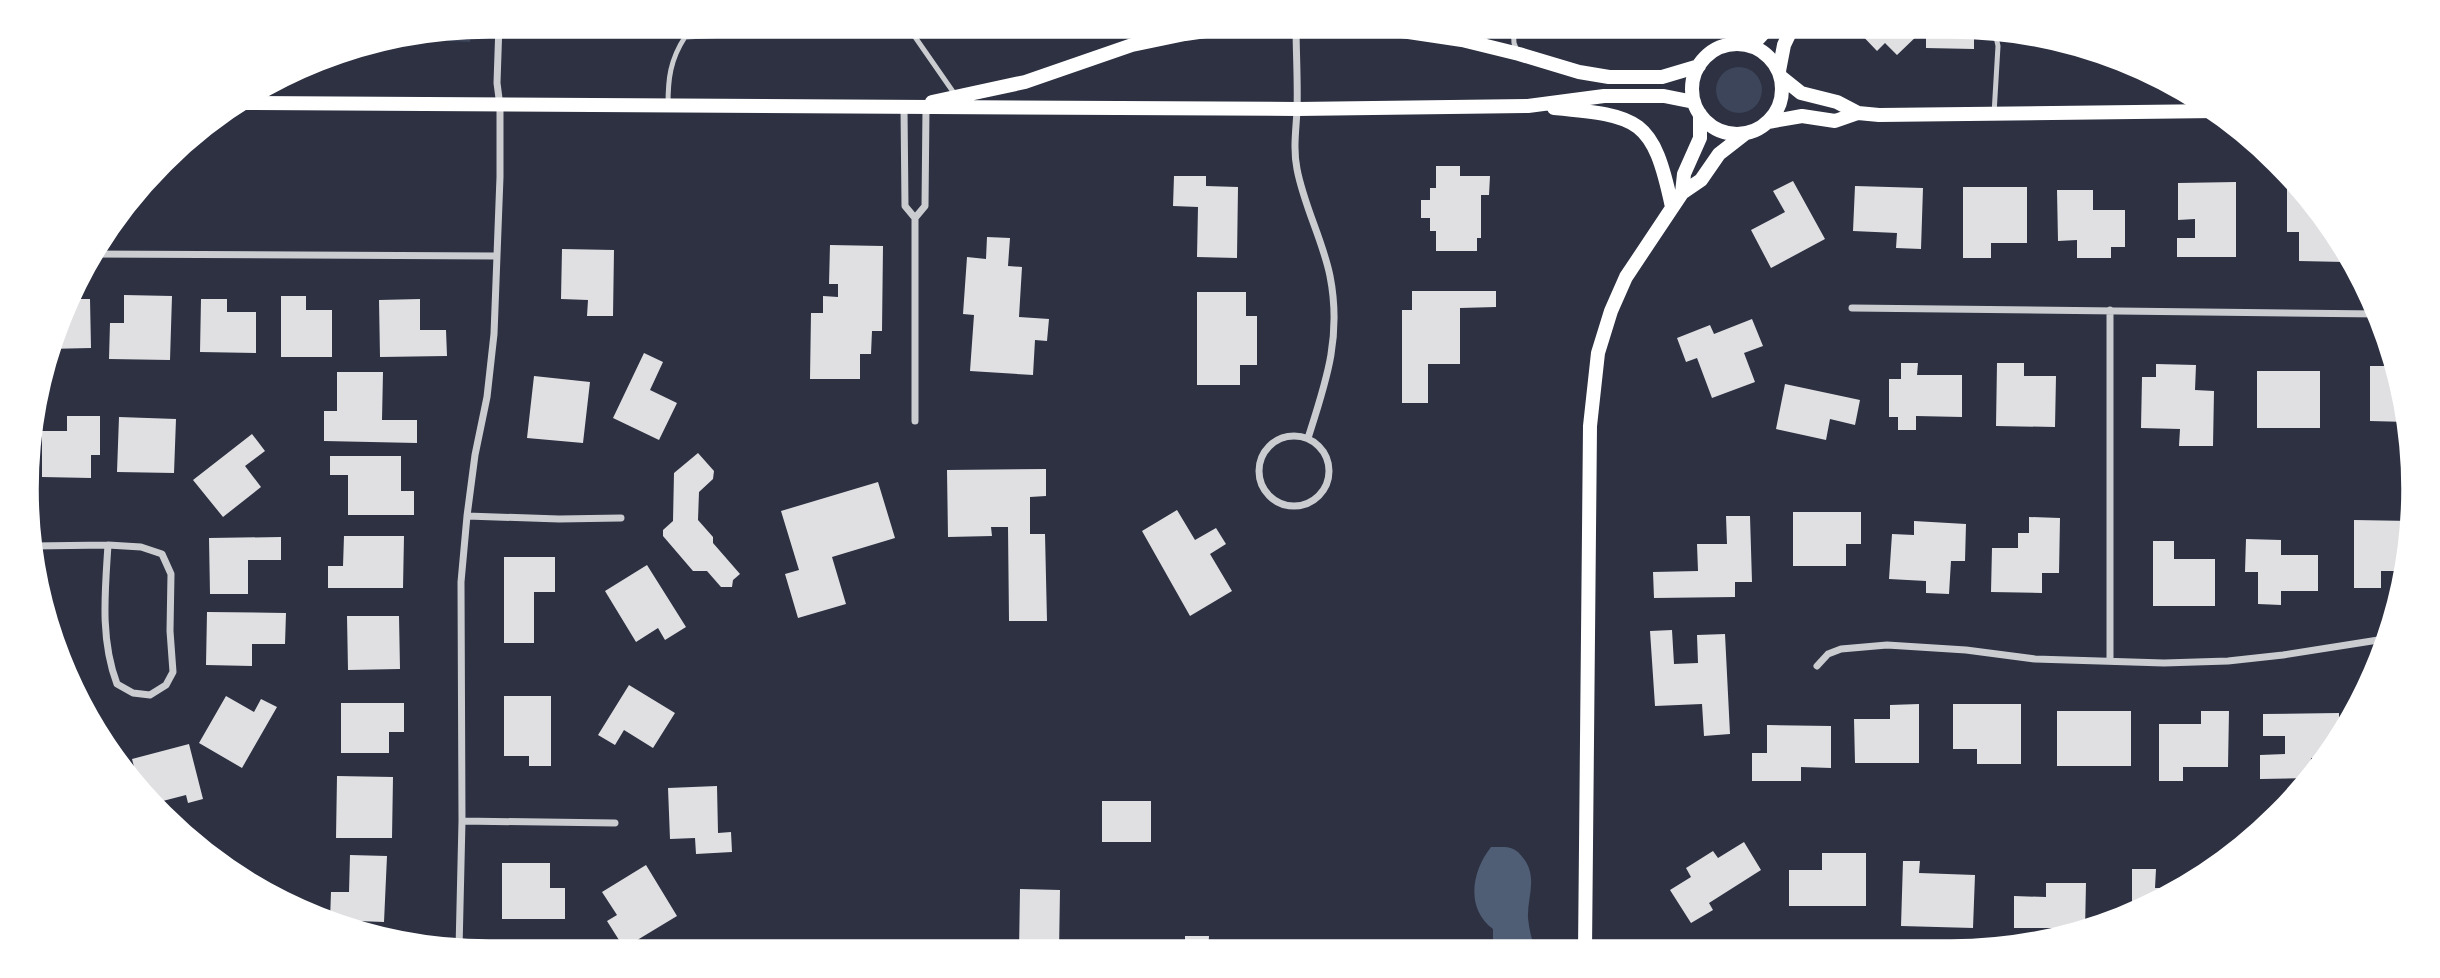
<svg xmlns="http://www.w3.org/2000/svg" width="2440" height="978" viewBox="0 0 2440 978" font-family="'Alegreya Sans',sans-serif">
<rect width="100%" height="100%" fill="#2d3142"/>
<path fill="#3c4559" d="M472,27l-2,15 -71,-3z
M1716 90a23 23 0 1 1 46 0a23 23 0 1 1-46 0Z"/>
<path fill="#4f5d75" d="M1491,847c17,0 23,-2 33,12 14,19 3,39 4,59 1,11 4,23 8,33h-47l4,-10v-12c-28,-21 -21,-58 -2,-82z"/>
<path fill="#e0e0e3" d="M1860,24h53l8,8 -24,23 -12,-12 -8,8 -21,-22z
M1926,24h25l23,4v21l-48,-1z
M1436,166h24v10h30l-1,19h-8v43h-4v13h-41v-20h-6v-13h-9v-18h9v-12h6z
M1174,176h32v10l32,1 -1,71 -40,-1 1,-50 -25,-1z
M1793,181l32,58 -54,29 -20,-38 34,-18 -12,-21z
M2236,182v75h-59v-19h18v-19l-17,1v-37z
M1855,186l68,2 -2,61 -25,-1 1,-15 -44,-2z
M1963,187h64v56h-36v15h-28z
M2287,189h17l15,17 26,41v15l-46,-1v-29h-12z
M2057,190h36v20h32v37h-14v11h-34v-18l-19,1z
M987,237l23,1 -2,28 14,1 -3,50 30,2 -2,22 -12,-1 -2,35 -63,-4 4,-56 -11,-1 4,-57 19,2z
M830,245l53,1 -1,85h-10l-1,23h-11v25h-50l1,-66h12v-17l15,1v-13h-9z
M562,249l52,1 -1,66h-26l1,-16 -27,-1z
M1412,291h84v16l-36,1v56h-32v39h-26v-93h10z
M1197,292h49v24h11v49h-17v20h-43z
M124,295l48,1 -2,64 -61,-1 1,-36h14z
M281,296h25v14h26v47h-51z
M67,299h23l1,49 -44,1z
M201,299h26v13h29v41l-56,-1z
M420,299v31h26l1,26 -67,1 -1,-57z
M1752,319l11,27 -19,7 11,29 -43,16 -15,-40 -11,4 -9,-24 33,-13 4,9z
M644,353l19,9 -13,28 27,13 -18,37 -46,-22z
M1901,363h17l-1,12h45v42l-46,-1v14h-18v-13h-9v-38h12z
M1997,363h27v13h32l-1,51 -59,-1z
M2156,364l40,1 -1,25 19,1 -1,55h-34l1,-17 -39,-1 1,-51h14z
M2370,366h22v13l9,1 7,42 -38,-1z
M2257,371h63v57h-63z
M337,372h46l-1,48h35v23l-93,-2v-30h13z
M534,376l56,6 -7,61 -56,-5z
M1785,384l75,16 -5,25 -25,-6 -4,21 -50,-11z
M67,416h33v39h-9v23l-49,-1v-46h25z
M119,417l57,2 -2,54 -57,-1z
M252,434l13,17 -20,15 16,21 -38,30 -30,-37z
M698,453l16,18 -1,8 -14,13 -1,28 15,17v6l27,31 -7,6 -1,7h-11l-14,-16h-14l-30,-35v-6l10,-9 1,-48z
M330,456h71v35h13v24h-66v-40h-18z
M1046,469v27l-16,1v37h15l2,87h-38l-1,-94h-17l1,9 -44,1 -1,-67z
M878,482l17,56 -63,19 14,47 -48,14 -13,-44 14,-4 -18,-59z
M1177,510l18,30 21,-12 10,16 -16,10 22,37 -42,25 -48,-85z
M1793,512h68v32h-15v22h-53z
M1726,516h24l2,66h-17v15l-81,1 -1,-26 45,-1 -1,-27h30z
M2029,517l31,1 -1,55h-17v20l-51,-1 1,-44h26v-15h11z
M2354,520l58,1v28l-5,22h-26v17h-27z
M1914,521l52,3 -1,37h-14l-2,33 -23,-1v-12l-37,-2 3,-45 22,1z
M344,536h60l-1,52h-75v-22h15z
M281,537v23h-33v34h-38l-1,-56z
M2246,539l35,1v15h37v36h-37v14l-23,-1v-32h-13z
M2153,541h21v18h41v47h-62z
M504,557h51v35h-21v51h-30z
M647,565l39,62 -21,13 -7,-12 -22,14 -31,-51z
M33,574l9,1 -1,29 -7,-24z
M207,612l79,1 -1,31h-33v22l-46,-1z
M347,616h52l1,53 -52,1z
M1672,630l2,34 24,-1 -1,-28 28,-1 5,100 -26,2 -2,-32 -47,2 -5,-75z
M629,685l46,28 -22,35 -29,-18 -9,15 -17,-10z
M226,696l28,16 7,-13 16,8 -35,61 -43,-25z
M504,696h47v70h-22v-10h-25z
M341,703h63v29h-15v21h-48z
M1919,704v59h-64l-1,-44h36v-14z
M1953,704h68v60h-44v-15h-24z
M2057,711h74v55h-74z
M2201,711h28l-1,56h-45v14h-24v-57h42z
M2339,713v30l-11,14 -17,1 -1,20 -50,1v-24l25,-1v-18h-22v-22z
M1767,725l64,1v42l-30,-1v14h-49v-28h15z
M189,744l14,55 -15,4 -2,-8 -31,8 -16,-17 -7,-27z
M337,776l56,1 -1,61h-56z
M717,786l1,47 13,-1 1,20 -36,2 -1,-16 -25,1 -2,-51z
M1102,801h49v41h-49z
M1744,842l17,28 -52,33 4,7 -22,13 -21,-33 21,-13 -5,-9 27,-17 5,7z
M1822,853h44v53h-77v-36h33z
M350,855l37,1 -3,66 -54,-2 1,-28h18z
M1903,861h17l-1,12 56,2 -2,53 -72,-2z
M502,863h48v25h15v31h-63z
M646,865l31,51 -53,32 -17,-27 10,-6 -15,-23z
M2132,869h24l-1,19h22l-45,28z
M2046,883h40l-1,47 -26,7v-9h-45v-32l32,1z
M1020,889l40,1 -1,62h-40z
M1185,936h24l-1,16h-23z"/>
<g fill="none" stroke-linecap="round" stroke-linejoin="round">
<path stroke="#caccd0" stroke-width="5" d="M906,24l50,72
M1513,24l1,19 3,8
M1482,42l12,-18
M668,105c0,-26 2,-45 17,-68l143,-7 8,-6
M1994,114l4,-68 -3,-14"/>
<path stroke="#caccd0" stroke-width="7" d="M1296,24c0,29 2,58 1,86 -1,20 -4,39 0,59 7,37 26,72 33,107 12,61 -4,106 -22,162
M904,108l1,98 10,12v203
M915,218l10,-12 1,-98
M89,254l407,2
M1852,308l527,6
M2110,310v351
M1259 471a35 35 0 1 1 70 0a35 35 0 1 1-70 0Z
M467,516l92,3 62,-1
M108,545l33,2 21,7 9,20 -1,57 3,41 -7,13 -16,10 -17,-2 -16,-9c-17,-45 -12,-92 -9,-139z
M32,546l76,-1
M1817,666l11,-12 13,-5 46,-4 79,5 69,9 129,4 64,-2 55,-6 108,-17
M462,821l153,2
M459,949l3,-128 -1,-239 6,-66 8,-61 12,-58 7,-63 6,-157v-71l-3,-23 2,-59"/>
<path stroke="#fff" stroke-width="14" d="M1355,24l107,16 57,14 60,18 30,5h53l37,-11
M1742,43l16,-4 14,-15
M1692 89a45 45 0 1 1 90 0a45 45 0 1 1-90 0Z
M1779,71l5,-26 10,-21
M1781,77l20,16 36,9 21,11 21,2 338,-4
M932,102l93,-20 107,-37 53,-11 69,-10
M234,103l1063,6 231,-3 76,-10h60l30,6
M1554,108c86,8 99,10 118,99
M1768,122l34,-6 33,5 23,-8
M1682,193l2,-19 16,-36v-24
M1585,951l5,-525 8,-73 13,-42 15,-34 56,-84 19,-13 18,-26 27,-21"/>
</g>
<path d="M0 0H2440V978H0ZM489 37H1951A452 452 0 0 1 2403 489V489A452 452 0 0 1 1951 941H489A452 452 0 0 1 37 489V489A452 452 0 0 1 489 37Z" fill="#fff" fill-rule="evenodd"/>
<path fill="none" stroke="#fff" stroke-width="3.5" d="M489 37H1951A452 452 0 0 1 2403 489V489A452 452 0 0 1 1951 941H489A452 452 0 0 1 37 489V489A452 452 0 0 1 489 37Z"/>
</svg>
